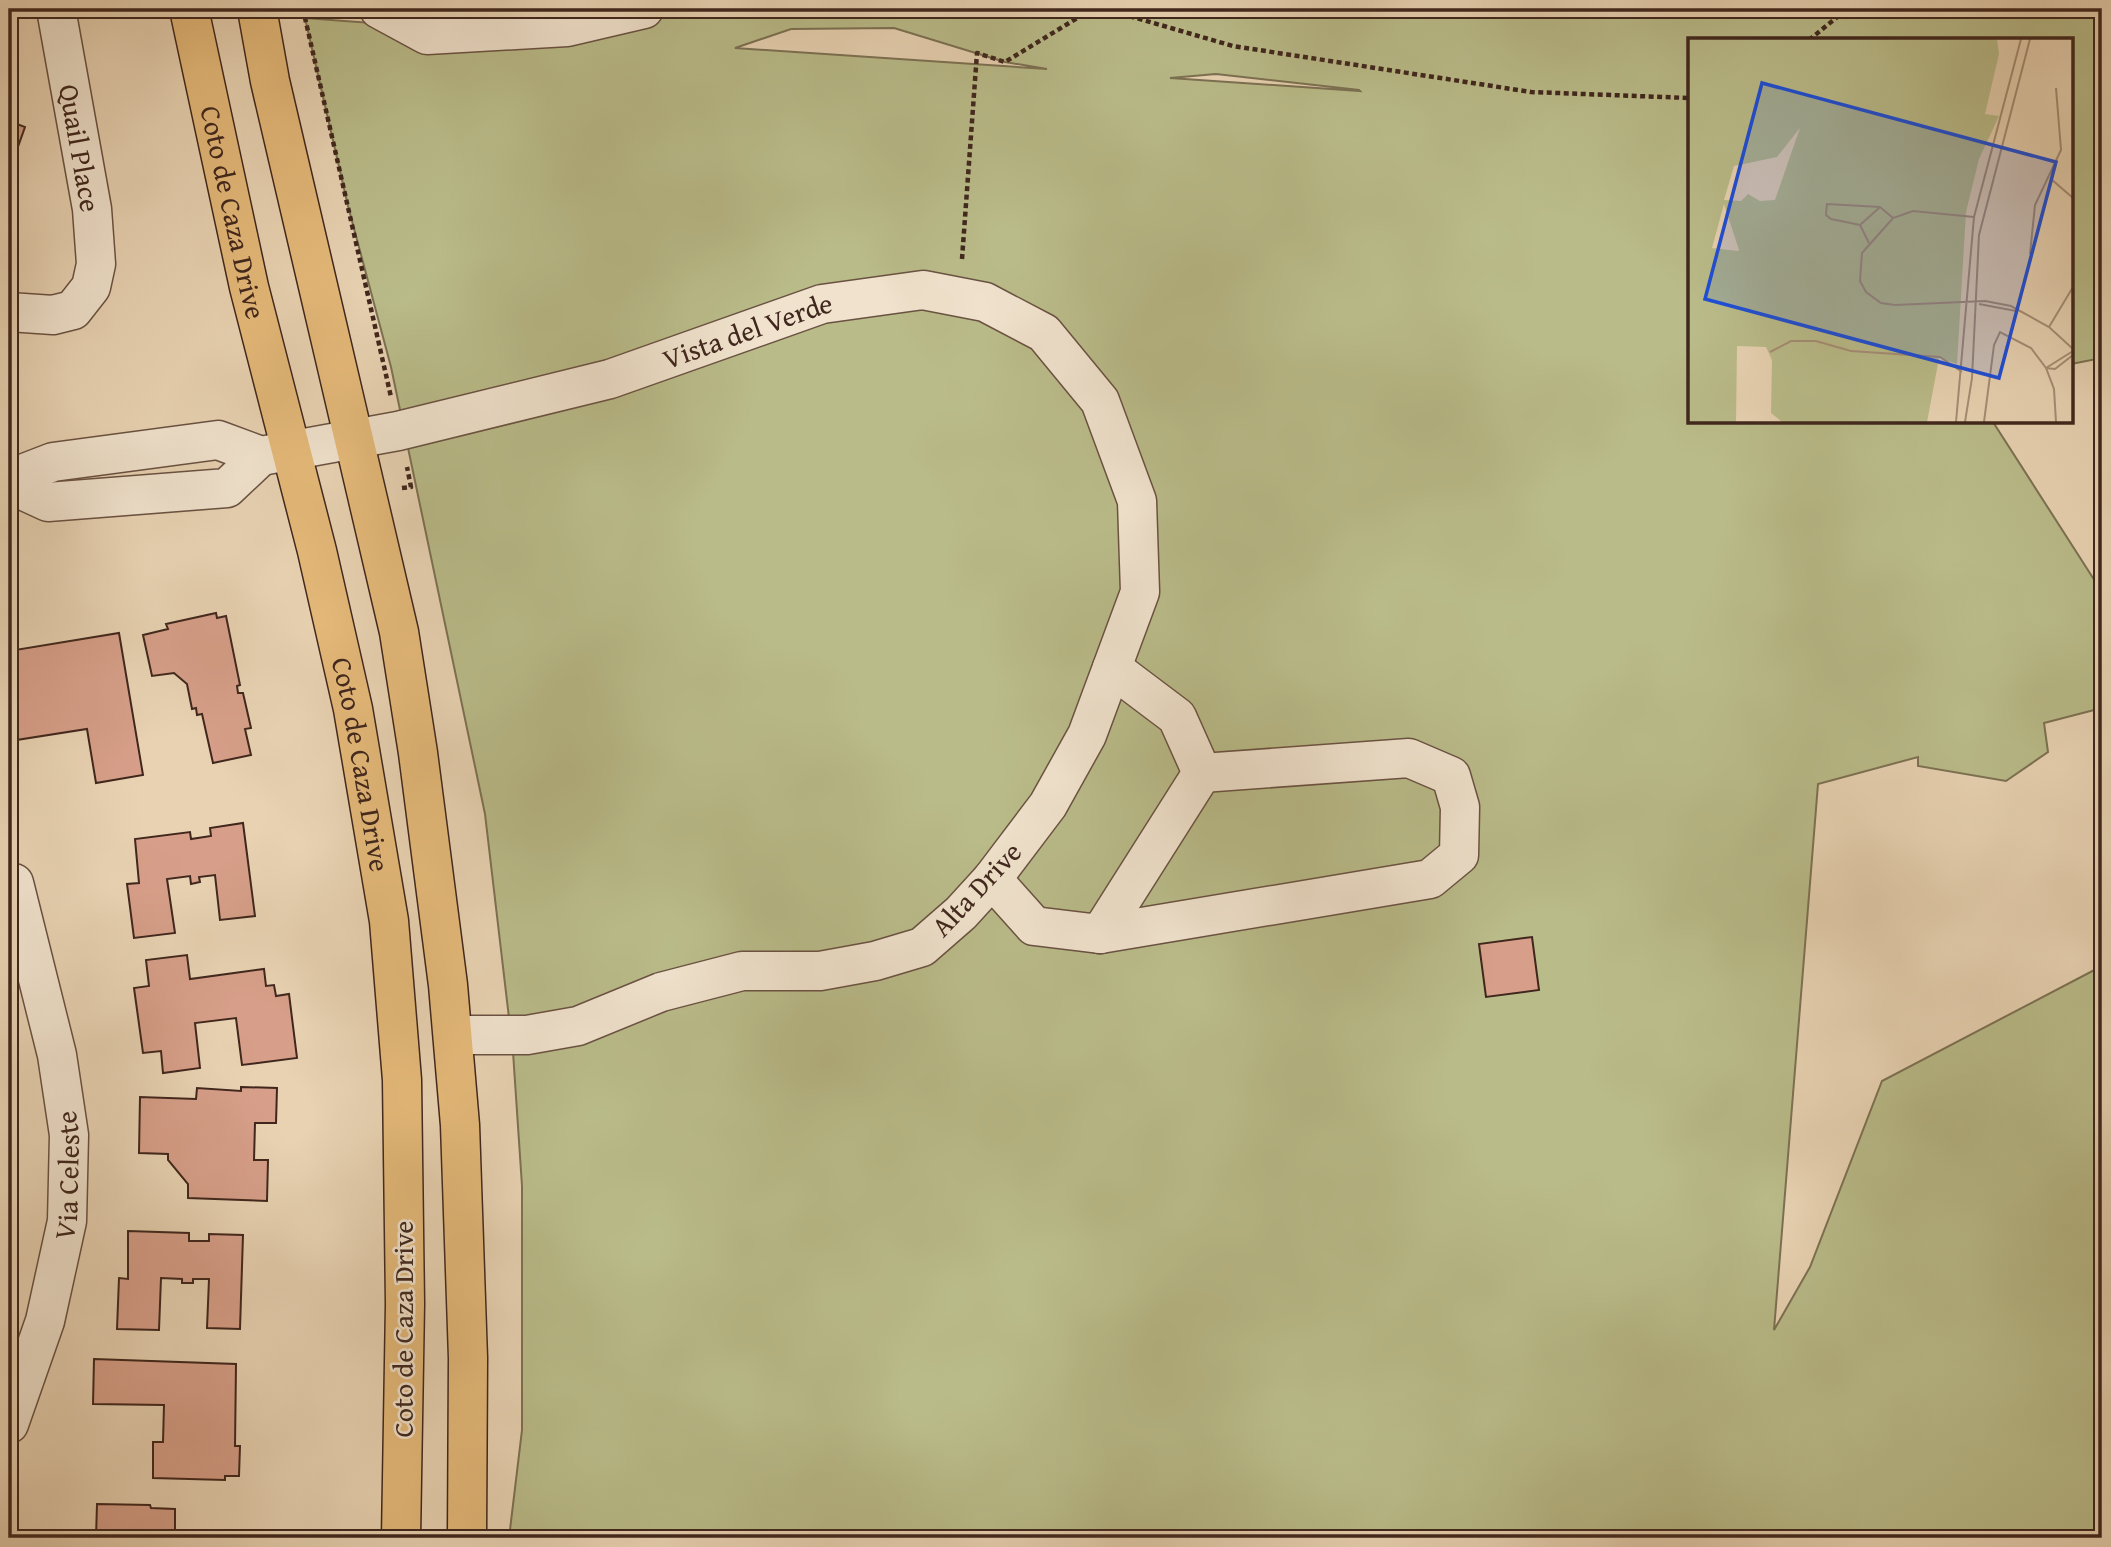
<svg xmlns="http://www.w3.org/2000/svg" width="2111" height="1547" viewBox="0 0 2111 1547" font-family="'Gentium Book Plus',serif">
<rect width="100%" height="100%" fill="#e8d2b2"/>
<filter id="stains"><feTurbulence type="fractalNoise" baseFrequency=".00286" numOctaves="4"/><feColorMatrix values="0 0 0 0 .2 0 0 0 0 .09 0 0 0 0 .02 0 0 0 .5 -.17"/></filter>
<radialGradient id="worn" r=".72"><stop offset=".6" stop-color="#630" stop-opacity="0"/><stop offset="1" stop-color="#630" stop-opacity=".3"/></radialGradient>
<path fill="#b9bb89" stroke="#7c7153" stroke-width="2" fill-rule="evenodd" d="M435,9h1667v349l-31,6v-324h-382v382h304l109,170v116l-58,15 4,29 -42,29 -88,-15v-9l-100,27 -44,546 36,-63 72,-186 220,-115v572h-1593l13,-108v-244l-9,-134 -28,-238 -94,-447 -43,-161 -43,-188 133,10zM894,28l111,34 42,7 -312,-21 56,-19zM1216,74l143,16 1,1 -190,-13z"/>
<path fill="#d79f89" stroke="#40271d" stroke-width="2" d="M9,121l16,6 -16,45z
M216,613l1,5 9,-2 14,69 -3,1 1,7h5l8,35 -6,1 6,26 -38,8 -11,-49 -5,1 -1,-7 -4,1 -5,-25 -13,-11 -22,3 -9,-41 25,-6 -2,-5z
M119,633l24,142 -47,8 -9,-54 -77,12 -1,-34 6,-1 -6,-38v-17z
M243,823l12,93 -35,4 -5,-45 -16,2 1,5 -9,2 -1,-8 -23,3 8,54 -41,5 -7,-54 12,-1 -4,-44 55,-7 1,7 20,-3 -1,-8z
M1532,937l7,53 -53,7 -7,-53z
M187,955l3,24 74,-10 2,17 8,-1 2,11 13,-2 8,64 -55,7 -6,-47 -41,5 5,45 -37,5 -2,-22 -18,2 -9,-65 15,-2 -3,-26z
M241,1087l36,1 -1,35h-21l-1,37h14l-1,41 -79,-3v-14l-20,-24v-6l-29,-1 1,-56 56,2 1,-11 44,3z
M128,1231l61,2v8h20v-7l34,1 -3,94 -33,-1 2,-49h-16v4h-11v-4l-21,-1 -2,52 -42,-1 2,-51 9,1z
M94,1359l142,5 -1,82h5l-1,30h-14v4l-72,-2v-36h10l1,-37 -71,-1z
M97,1504l53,1 1,3 24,1v21l7,1v7h-86z"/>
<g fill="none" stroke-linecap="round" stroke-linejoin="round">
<g stroke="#6a5242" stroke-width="41">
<g id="minor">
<path d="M379,9l48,26 140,-8 77,-18"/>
<path d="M9,312l44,3 20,-5 18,-23 5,-23 -4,-55 -36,-200"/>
<path id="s1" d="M9,479l44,-17 165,-22 43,16 137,-25 212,-52 212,-75 101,-14 62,12 59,31 56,68 37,100 3,91 -53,143 -39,70 -56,74 -31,34 -39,34 -47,14 -55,10h-78l-81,21 -83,34 -51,9h-74"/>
<path d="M9,484l39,18 179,-14 34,-32"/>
<path d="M992,879l42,47 66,8 102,-161 -25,-56 -65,-49"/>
<path d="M1100,934l330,-55 29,-24 1,-48 -9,-31 -42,-18 -207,15"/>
<path id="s2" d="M9,1424l36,-103 22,-100 2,-86 -12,-80 -43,-172"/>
</g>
</g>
<g stroke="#40271d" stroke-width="41">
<g id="major">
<path id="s3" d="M189,9l60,278 68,264 36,158 36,212 13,159 3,224 -4,234"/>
<path d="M257,9l13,72 129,551 19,121 30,232 12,140 8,233 -1,180"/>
</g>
</g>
<path stroke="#40271d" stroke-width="4.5" stroke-dasharray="5 3.5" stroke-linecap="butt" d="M303,9l88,388
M1105,9l128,37 298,46 158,6
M1809,40l38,-31
M962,259l15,-206 28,9 87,-53
M402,488l9,-1 -4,-20"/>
<use href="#minor" stroke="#f0e2cd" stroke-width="38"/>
<use href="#major" stroke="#e4b979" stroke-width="38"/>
</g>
<g text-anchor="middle" stroke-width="5" stroke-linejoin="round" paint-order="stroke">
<g font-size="28" fill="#40271d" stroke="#f0e2cd">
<text transform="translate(80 148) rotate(80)" y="10">Quail Place</text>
<text dy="10" stroke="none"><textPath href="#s3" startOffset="208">Coto de Caza Drive</textPath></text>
<text dy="10" stroke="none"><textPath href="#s1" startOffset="763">Vista del Verde</textPath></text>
<text dy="10" stroke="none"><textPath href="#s3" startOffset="775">Coto de Caza Drive</textPath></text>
<text transform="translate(976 889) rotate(-47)" y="10">Alta Drive</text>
<text dy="10" stroke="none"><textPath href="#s2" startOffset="257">Via Celeste</textPath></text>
<text transform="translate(403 1329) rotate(-90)" y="10">Coto de Caza Drive</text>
</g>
</g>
<g transform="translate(1688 38)">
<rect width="385" height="385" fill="#e8d2b2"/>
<path d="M0,1h309l2,15 -14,60 14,2 -20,43 -13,53 -9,152 -18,-6 -12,64h-145l-11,-9 1,-53 -6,-13 -29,-1 -1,76h-48zM112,90l-25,72 -15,1 -12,-7 -7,7 -17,-1 10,-34 43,-9zM36,166l15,46 -1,1 -26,-3z" fill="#b9bb89" fill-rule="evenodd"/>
<path fill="none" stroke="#a58e76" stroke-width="2" d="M363,141l22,19M286,179l-61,-6 -20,7 -31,35 -2,28 6,11 15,11 14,2 90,-4 26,5 38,21 24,22M172,187l-29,-6 -5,-4 1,-11 53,3M181,205l-9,-18 20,-18 13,11M342,216l5,-49 26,-55 -5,-62M291,266l37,7M361,289l24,-40M82,314l21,-11h25l35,10 89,6 22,15M358,330l27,-17M358,330l9,1 18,-14M268,384l18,-205 47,-178M277,384l7,-44 7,-143 51,-196M296,384l10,-77 6,-13 31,16 15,20 8,21 2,33"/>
<path fill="#1d4ed8" fill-opacity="0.15" stroke="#1d4ed8" stroke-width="3.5" d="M74,45l294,79 -57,216 -294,-79z"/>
<rect width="385" height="385" fill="none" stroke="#40271d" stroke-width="3.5"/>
</g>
<rect width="2111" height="1547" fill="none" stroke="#e8d2b2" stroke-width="35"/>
<rect x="10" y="10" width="2090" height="1526" fill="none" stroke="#40271d" stroke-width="3.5"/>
<rect x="18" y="18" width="2076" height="1512" fill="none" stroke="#40271d" stroke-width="2"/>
<rect width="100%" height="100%" filter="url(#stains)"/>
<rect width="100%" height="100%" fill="url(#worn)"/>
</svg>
